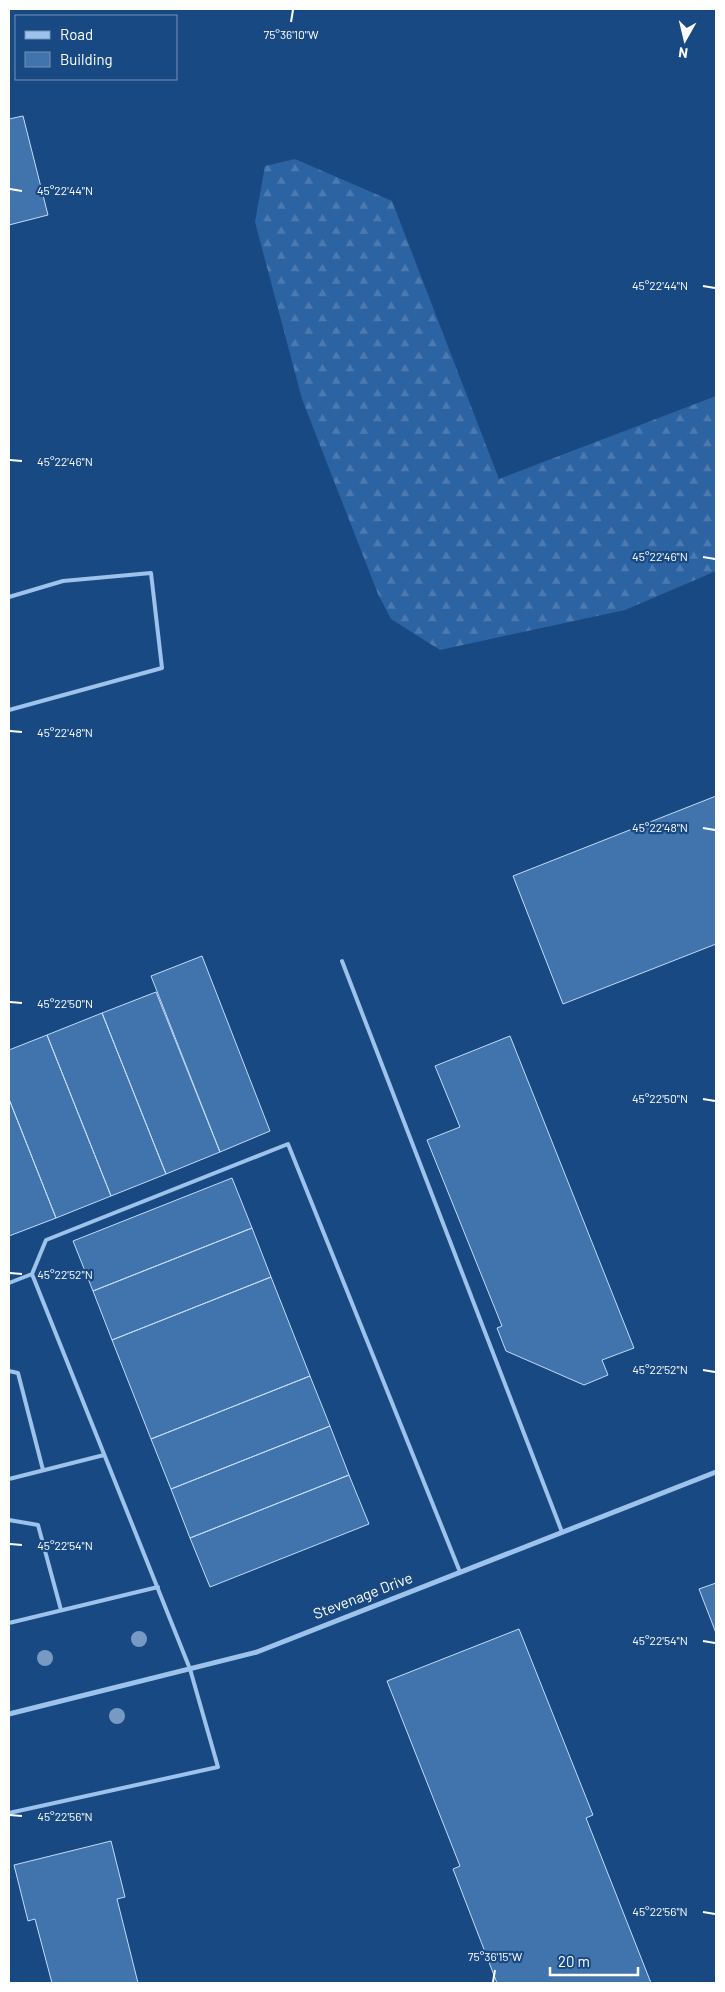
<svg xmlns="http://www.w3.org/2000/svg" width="725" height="1992" viewBox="0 0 725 1992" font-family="Barlow,sans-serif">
<defs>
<pattern id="forest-firs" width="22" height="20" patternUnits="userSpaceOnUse" patternTransform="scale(1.25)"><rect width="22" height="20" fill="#2c63a2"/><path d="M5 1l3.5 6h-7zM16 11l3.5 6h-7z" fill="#4c7ab0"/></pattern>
</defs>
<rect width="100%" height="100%" fill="#194982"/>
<path fill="url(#forest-firs)" d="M295,159l97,42 107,278 217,-83v175l-91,39 -185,40 -49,-31 -13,-25 -76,-195 -47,-177 10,-56z"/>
<path fill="#4173ac" stroke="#c2dcf9" d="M23,116l25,99 -39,10v-106z
M716,796v148l-153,60 -50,-128z
M202,956l68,175 -50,21 -69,-176z
M156,992l64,160 -54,22 -64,-161z
M102,1013l64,161 -55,22 -64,-161z
M47,1035l64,161 -55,22 -47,-119v-49z
M510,1036l124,312 -32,12 6,15 -24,10 -78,-34 -9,-23 5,-2 -75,-186 33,-13 -25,-61z
M9,1099l47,119 -47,18z
M232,1178l20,50 -159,63 -20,-50z
M252,1228l19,49 -159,63 -19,-49z
M271,1277l39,99 -159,63 -39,-99z
M310,1376l20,50 -159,63 -20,-50z
M330,1426l19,49 -159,63 -19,-49z
M349,1475l20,49 -159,63 -20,-49z
M716,1583v50l-17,-44z
M519,1629l74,186 -7,3 65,165h-154l-44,-114 7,-3 -73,-185z
M111,1841l14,56 -8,2 21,84h-86l-17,-64 -7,2 -14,-56z"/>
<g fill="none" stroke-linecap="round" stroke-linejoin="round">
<path stroke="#9dc2eb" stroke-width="4" d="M9,597l54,-16 88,-8 11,95 -153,42
M342,961l220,571
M9,1283l23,-9 14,-34 242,-96 172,428
M9,1371l9,2 25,97
M9,1479l95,-24
M9,1520l29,5 23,85
M9,1623l149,-36
M9,1813l209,-46 -28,-98 -158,-395"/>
<path stroke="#9dc2eb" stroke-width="5" d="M9,1714l248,-62 459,-180"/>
</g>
<g fill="#769ac3">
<circle cx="139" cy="1639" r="8"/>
<circle cx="45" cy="1658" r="8"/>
<circle cx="117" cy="1716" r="8"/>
</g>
<path fill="none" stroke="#fff" stroke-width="2" d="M291,22l2,-12M10,189l12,2M703,286l12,2M10,460l12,1M703,557l12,2M10,731l12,1M703,828l12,2M10,1002l12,1M703,1099l12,2M10,1273l12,1M703,1370l12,2M10,1544l12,1M703,1641l12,2M10,1815l12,1M703,1912l12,2M493,1982l2,-12"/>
<g text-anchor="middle" stroke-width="4.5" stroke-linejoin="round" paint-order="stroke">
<g font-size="15" fill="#fff" stroke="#194982">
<text transform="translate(363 1596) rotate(-21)" y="5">Stevenage Drive</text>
</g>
</g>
<g font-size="12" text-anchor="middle" fill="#fff" stroke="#194982" stroke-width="4.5" stroke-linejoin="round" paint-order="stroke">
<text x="291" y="39">75°36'10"W</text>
<text x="65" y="195">45°22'44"N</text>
<text x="660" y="290">45°22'44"N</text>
<text x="65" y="466">45°22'46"N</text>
<text x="660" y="561">45°22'46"N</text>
<text x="65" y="737">45°22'48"N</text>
<text x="660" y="832">45°22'48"N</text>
<text x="65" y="1008">45°22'50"N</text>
<text x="660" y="1103">45°22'50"N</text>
<text x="65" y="1279">45°22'52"N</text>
<text x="660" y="1374">45°22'52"N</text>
<text x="65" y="1550">45°22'54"N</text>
<text x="660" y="1645">45°22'54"N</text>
<text x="65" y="1821">45°22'56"N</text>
<text x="660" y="1916">45°22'56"N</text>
<text x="495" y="1961">75°36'15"W</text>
</g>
<rect width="725" height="1992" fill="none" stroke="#ffffff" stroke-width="20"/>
<rect x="15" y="15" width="162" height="65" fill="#194982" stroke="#7592b4"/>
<rect x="25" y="31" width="25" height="8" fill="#9dc2eb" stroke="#7592b4"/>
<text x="60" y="40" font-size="15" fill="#ffffff">Road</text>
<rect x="25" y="52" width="25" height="15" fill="#4173ac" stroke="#7592b4"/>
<text x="60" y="65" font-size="15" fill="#ffffff">Building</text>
<g transform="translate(685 40) rotate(188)" stroke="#194982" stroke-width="4" paint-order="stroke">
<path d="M0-4L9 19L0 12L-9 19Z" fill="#ffffff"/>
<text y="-8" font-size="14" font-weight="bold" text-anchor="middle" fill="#ffffff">N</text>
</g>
<path d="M550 1967v8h88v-8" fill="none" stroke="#ffffff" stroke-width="2.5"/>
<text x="558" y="1967" font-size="15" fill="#ffffff" stroke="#194982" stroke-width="4" paint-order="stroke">20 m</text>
</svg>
